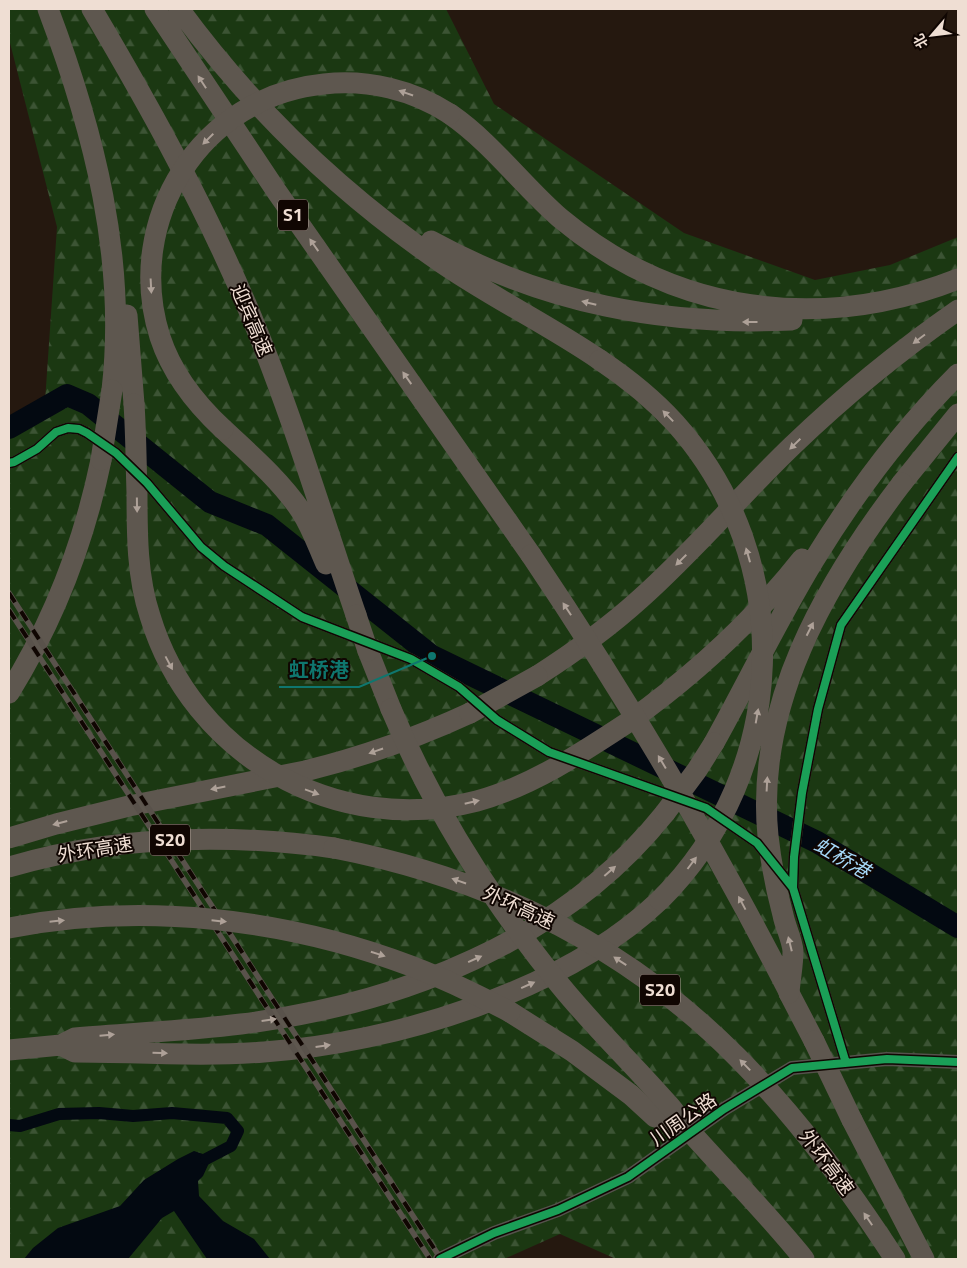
<svg xmlns="http://www.w3.org/2000/svg" width="967" height="1268" viewBox="0 0 967 1268" font-family="'Titillium Web','Noto Sans SC',sans-serif">
<defs>
<pattern id="forest-firs" width="22" height="20" patternUnits="userSpaceOnUse" patternTransform="scale(1.25)"><rect width="22" height="20" fill="#1b3812"/><path d="M5 1l3.5 6h-7zM16 11l3.5 6h-7z" fill="#3c5434"/></pattern>
</defs>
<rect width="100%" height="100%" fill="#25180f"/>
<path fill="url(#forest-firs)" d="M9,9h437l48,95 190,129 131,47 75,-15 68,-28v1022h-342l-56,-25 -56,25h-495v-821l35,-22 13,-189 -48,-188z"/>
<path fill="#030911" d="M194,1151l9,3 6,9 -6,13 -5,5 1,15 24,25 31,18 16,20h-63l-33,-48 -12,7 -34,41h-104l9,-11 25,-20 62,-22 24,-26 34,-21z"/>
<g fill="none" stroke-linecap="round" stroke-linejoin="round">
<path stroke="#030911" stroke-width="12" d="M9,1125l11,1 39,-12 40,-1 34,3 39,-3 55,5 11,13 -7,15 -25,13"/>
<path stroke="#030911" stroke-width="22" d="M9,428l58,-33 21,9 122,98 57,23 165,131 385,186 141,85"/>
<path stroke="#55514c" stroke-width="11" d="M9,463l5,-1 23,-13 19,-17 12,-4 11,1 8,4 29,20 31,30 54,64 23,19 78,51 109,42 48,28 38,33 52,32 157,56 51,35 36,45 53,175
M793,888l1,-31 8,-64 16,-84 23,-84 117,-168"/>
<path stroke="#55514c" stroke-width="14" d="M440,1259l54,-26 64,-23 70,-33 96,-68 68,-41 95,-9 71,3"/>
<path stroke="#5e574f" stroke-width="21" d="M48,9c46,122 79,250 64,381
M92,9c59,100 115,201 160,309 40,97 70,197 104,297
M155,9l122,183 254,363
M179,9c72,98 162,185 263,254 51,35 107,62 158,97
M450,114c42,29 72,71 110,104 115,96 260,115 398,61
M431,241c113,62 232,85 361,79
M127,315l7,89
M223,429c28,26 57,51 78,82 11,17 17,35 25,53
M902,483l56,-69
M368,651l23,58
M537,676c36,-23 71,-48 103,-77 54,-48 100,-103 152,-153 51,-49 107,-95 166,-136
M9,693c44,-71 75,-151 92,-233
M630,721c64,-46 123,-100 172,-162
M714,743c34,-61 64,-124 100,-183 41,-67 89,-131 144,-186
M9,838l47,-14 73,-18 176,-35c57,-14 111,-33 165,-58
M9,867c105,-31 216,-34 325,-19
M789,993l25,48
M510,1012l62,39 59,44 24,22 29,8
M61,1045l14,7c63,0 126,5 189,0 130,-9 301,-61 396,-152
M9,1050l52,-5 14,-7c55,-5 111,-7 166,-14 159,-20 321,-82 424,-211
M852,1120l72,139"/>
<g stroke="#59524b" stroke-width="5.5">
<path id="rail" d="M9,593l432,666
M9,610l421,649"/>
</g>
<use href="#rail" stroke="#100602" stroke-width="4" stroke-dasharray="11" stroke-linecap="butt"/>
<path stroke="#5e574f" stroke-width="21" d="M600,360c27,18 53,39 75,63 123,137 115,348 -15,477
M134,404c2,29 2,59 3,89 0,41 0,84 13,123 42,139 186,222 327,185 55,-15 106,-49 153,-80
M223,429c-28,-26 -51,-55 -63,-92 -37,-117 41,-241 164,-253 44,-5 89,6 126,30
M101,460l11,-70
M531,555c95,141 181,287 258,437
M356,615l12,36
M391,709c42,99 101,193 169,276 34,42 72,78 107,118 7,7 12,16 19,24 39,44 81,86 118,132
M470,713l67,-37
M665,813l32,-43 17,-27
M334,848c155,30 291,96 403,209 61,61 111,130 158,202
M9,928c132,-26 276,-10 402,38 34,13 67,29 99,46
M789,993c1,-14 4,-28 4,-42 -1,-12 -8,-25 -10,-36 -7,-26 -12,-52 -15,-79 -13,-131 57,-252 134,-353
M814,1041l38,79"/>
<g stroke="#100602" stroke-width="11">
<path id="cycleway" d="M9,463l5,-1 23,-13 19,-17 12,-4 11,1 8,4 29,20 31,30 54,64 23,19 78,51 109,42 48,28 38,33 52,32 157,56 51,35 36,45 53,175
M793,888l1,-31 8,-64 16,-84 23,-84 117,-168
M440,1259l54,-26 64,-23 70,-33 96,-68 68,-41 95,-9 71,3"/>
</g>
<use href="#cycleway" stroke="#1a9f57" stroke-width="8"/>
</g>
<defs><path id="oneway-solid" d="M-6-.8H1V-3.2L6.5 0L1 3.2V.8H-6Z" transform="scale(1.25)"/></defs>
<g fill="#aea198">
<use href="#oneway-solid" transform="translate(202 82) rotate(-123)"/>
<use href="#oneway-solid" transform="translate(406 93) rotate(-161)"/>
<use href="#oneway-solid" transform="translate(208 139) rotate(135)"/>
<use href="#oneway-solid" transform="translate(314 245) rotate(-125)"/>
<use href="#oneway-solid" transform="translate(151 286) rotate(87)"/>
<use href="#oneway-solid" transform="translate(589 303) rotate(-166)"/>
<use href="#oneway-solid" transform="translate(750 322) rotate(180)"/>
<use href="#oneway-solid" transform="translate(919 339) rotate(143)"/>
<use href="#oneway-solid" transform="translate(407 378) rotate(-125)"/>
<use href="#oneway-solid" transform="translate(668 416) rotate(-134)"/>
<use href="#oneway-solid" transform="translate(795 444) rotate(136)"/>
<use href="#oneway-solid" transform="translate(137 505) rotate(89)"/>
<use href="#oneway-solid" transform="translate(748 555) rotate(-106)"/>
<use href="#oneway-solid" transform="translate(681 560) rotate(135)"/>
<use href="#oneway-solid" transform="translate(567 609) rotate(-123)"/>
<use href="#oneway-solid" transform="translate(810 629) rotate(-63)"/>
<use href="#oneway-solid" transform="translate(169 663) rotate(62)"/>
<use href="#oneway-solid" transform="translate(757 716) rotate(-80)"/>
<use href="#oneway-solid" transform="translate(376 751) rotate(161)"/>
<use href="#oneway-solid" transform="translate(662 762) rotate(-121)"/>
<use href="#oneway-solid" transform="translate(767 784) rotate(-87)"/>
<use href="#oneway-solid" transform="translate(218 788) rotate(169)"/>
<use href="#oneway-solid" transform="translate(312 792) rotate(20)"/>
<use href="#oneway-solid" transform="translate(472 802) rotate(-13)"/>
<use href="#oneway-solid" transform="translate(60 823) rotate(165)"/>
<use href="#oneway-solid" transform="translate(692 863) rotate(-53)"/>
<use href="#oneway-solid" transform="translate(610 871) rotate(-41)"/>
<use href="#oneway-solid" transform="translate(459 881) rotate(-161)"/>
<use href="#oneway-solid" transform="translate(742 903) rotate(-118)"/>
<use href="#oneway-solid" transform="translate(57 921) rotate(-6)"/>
<use href="#oneway-solid" transform="translate(219 921) rotate(6)"/>
<use href="#oneway-solid" transform="translate(790 944) rotate(-104)"/>
<use href="#oneway-solid" transform="translate(378 954) rotate(18)"/>
<use href="#oneway-solid" transform="translate(475 959) rotate(-24)"/>
<use href="#oneway-solid" transform="translate(620 961) rotate(-147)"/>
<use href="#oneway-solid" transform="translate(528 985) rotate(-24)"/>
<use href="#oneway-solid" transform="translate(269 1020) rotate(-8)"/>
<use href="#oneway-solid" transform="translate(107 1035) rotate(-5)"/>
<use href="#oneway-solid" transform="translate(323 1046) rotate(-8)"/>
<use href="#oneway-solid" transform="translate(160 1053) rotate(2)"/>
<use href="#oneway-solid" transform="translate(745 1065) rotate(-134)"/>
<use href="#oneway-solid" transform="translate(868 1219) rotate(-124)"/>
</g>
<g text-anchor="middle" stroke-width="4" stroke-linejoin="round" paint-order="stroke">
<g fill="#100602" stroke="#ac9d94" stroke-width="1">
<rect x="278" y="199.5" width="30" height="31" rx="4"/>
<rect x="150" y="824.5" width="40" height="31" rx="4"/>
<rect x="640" y="974.5" width="40" height="31" rx="4"/>
</g>
<g font-size="18" font-weight="bold" fill="#efded3">
<text x="293" y="221">S1</text>
<text x="170" y="846">S20</text>
<text x="660" y="996">S20</text>
</g>
<g font-size="19" fill="#efded3" stroke="#100602">
<text transform="translate(252 320) rotate(67)" y="7">迎宾高速</text>
<text transform="translate(95 849) rotate(-9)" y="7">外环高速</text>
<text transform="translate(519 907) rotate(25)" y="7">外环高速</text>
<text transform="translate(683 1119) rotate(-35)" y="7">川周公路</text>
<text transform="translate(827 1162) rotate(53)" y="7">外环高速</text>
</g>
<g font-size="20" font-style="italic" fill="#a5d7f7" stroke="#100602">
<text transform="translate(842 858) rotate(30)" y="7">虹桥港</text>
</g>
</g>
<path fill="none" stroke="#0f766e" stroke-width="2" d="M432 656L359 687H279"/>
<circle fill="#0f766e" stroke="#100602" stroke-width="2" cx="432" cy="656" r="5"/>
<g font-size="20" text-anchor="middle" font-weight="bold" fill="#0f766e" stroke="#100602" stroke-width="4" stroke-linejoin="round" paint-order="stroke">
<text x="319" y="677">虹桥港</text>
</g>
<rect width="967" height="1268" fill="none" stroke="#efded3" stroke-width="20"/>
<g transform="translate(932 35) rotate(242)" stroke="#100602" stroke-width="4" paint-order="stroke">
<path d="M0-4L9 19L0 12L-9 19Z" fill="#efded3"/>
<text y="-8" font-size="14" font-weight="bold" text-anchor="middle" fill="#efded3">北</text>
</g>
</svg>
